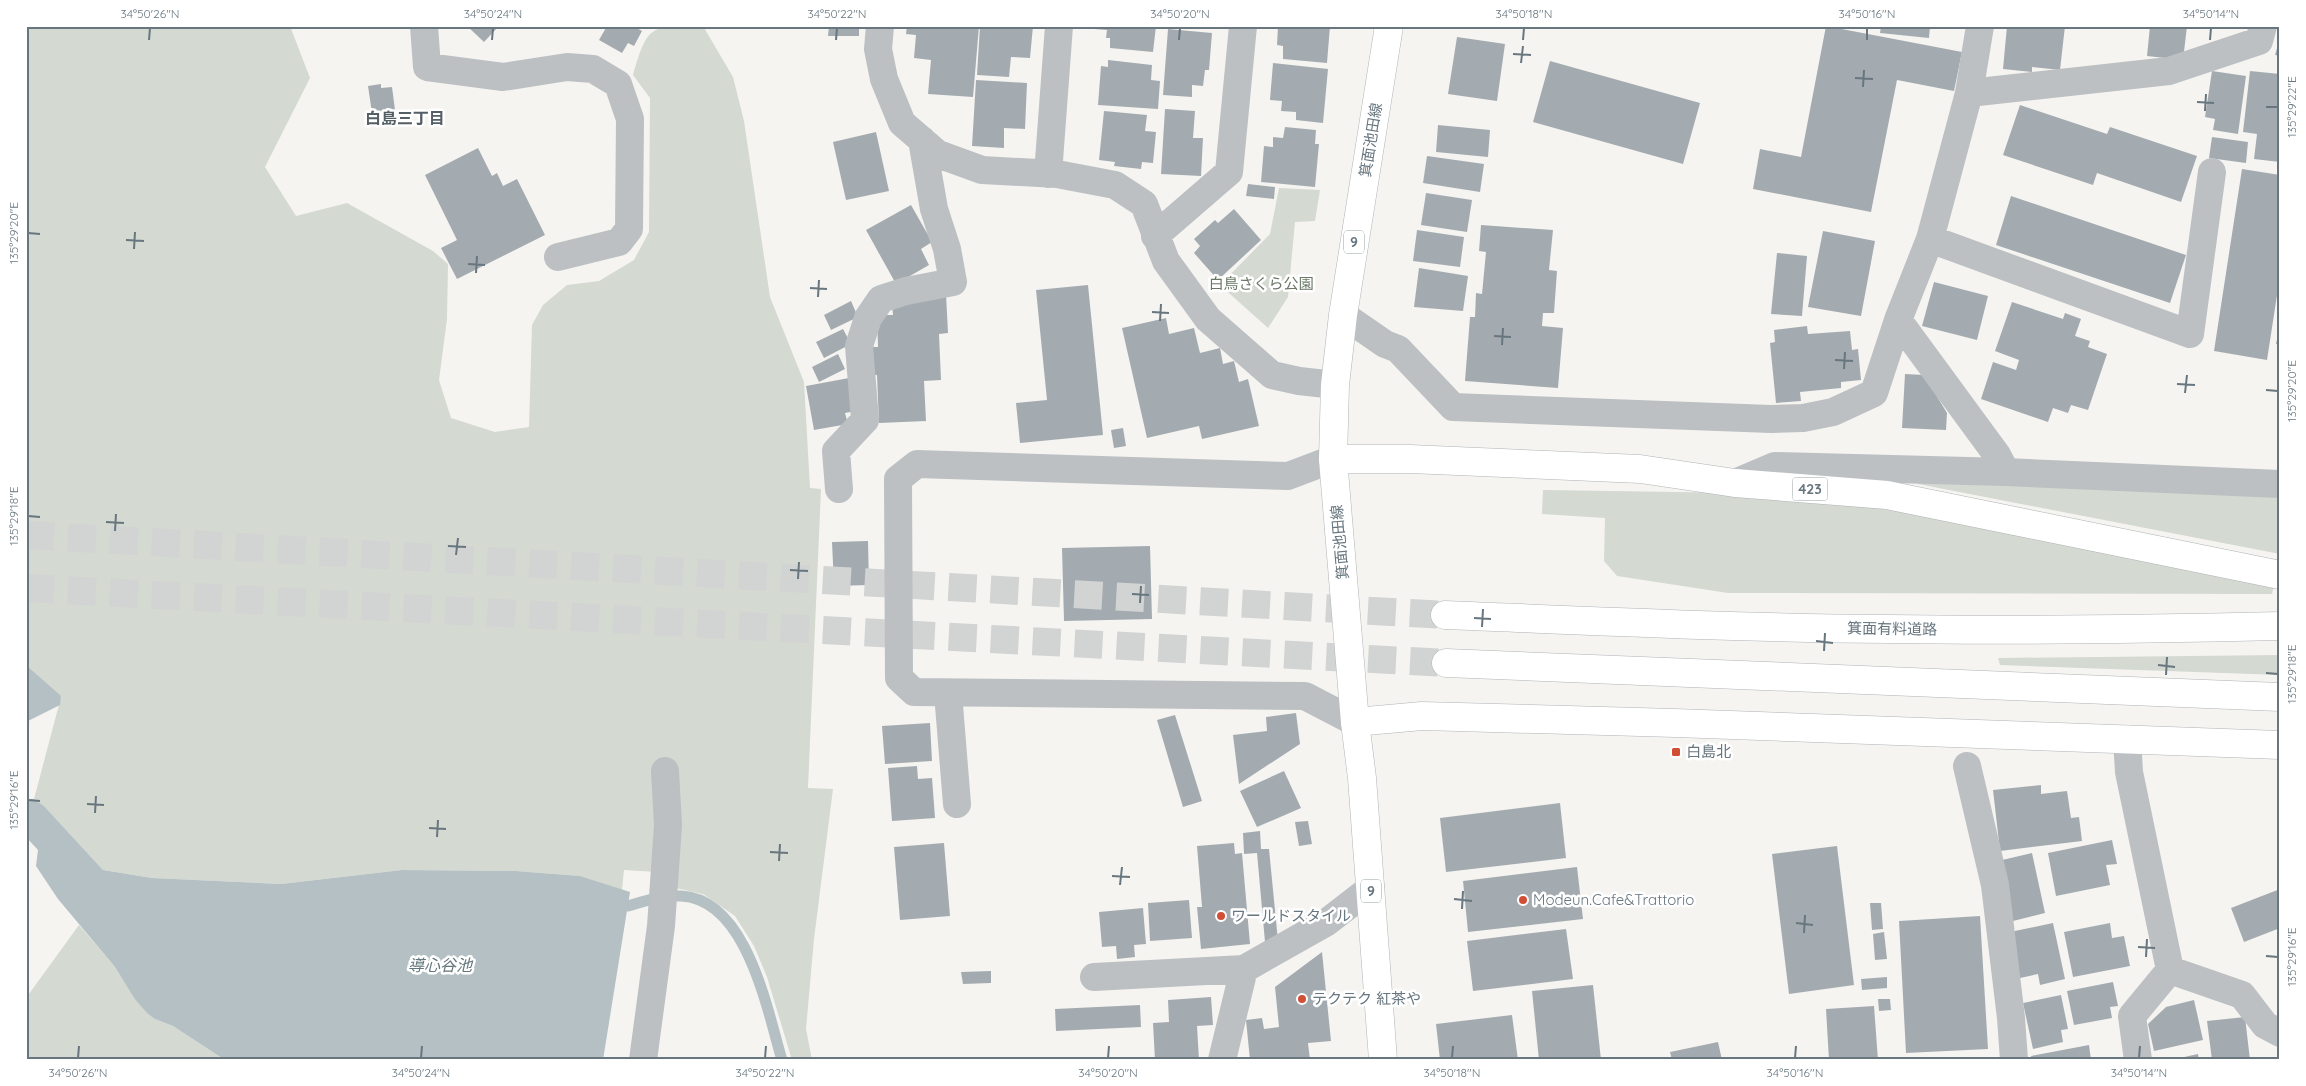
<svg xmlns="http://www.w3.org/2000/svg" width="2306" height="1086" viewBox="0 0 2306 1086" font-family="Quicksand,'Noto Sans JP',sans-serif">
<rect width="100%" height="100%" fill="#f5f4f1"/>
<path fill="#d4d9d1" d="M26,26h264l20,52 -45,89 31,49 51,-13 86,48 15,13 -1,55 -8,61 12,38 44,14 34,-5 3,-102 11,-20 24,-20 32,-4 35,-21 15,-28 1,-134 -17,-23c15,-52 18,-49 70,-49l30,51 11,44 26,176 34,85 6,106 11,1 -13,299 25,1 -19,150 -8,90 6,31h-20l-25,-83 -13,-31 -19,-30 -32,-22 -32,-7 -14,-15 -33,-2 -2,20 -42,-14 -64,-5 -114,-1 -121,14 -129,-6 -49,-8 -59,-64 -10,-7 27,-102 -35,-32z
M1279,188l41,2 -5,31 -20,1 -7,75 -20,31 -48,-43 50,-51z
M1917,479l363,13v62l-362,-70z
M1543,490l200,3 122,13 117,19 292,60 -2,9 -544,-1 -111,-17 -13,-15 1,-43 -63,-4z
M2280,655v20l-280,-10 -2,-7z
M79,925l36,42 19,31 21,21 18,7 52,34h-199v-62z"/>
<path fill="#b4c0c3" d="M26,665l35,31 -1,9 -34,17z
M26,799h8l10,7 59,64 49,8 129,6 121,-14 114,1 64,5 50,16 -27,168h-378l-52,-34 -18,-7 -8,-6 -13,-15 -19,-31 -57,-68 -22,-33 2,-16 -12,-13z"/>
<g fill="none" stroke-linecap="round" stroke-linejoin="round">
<path stroke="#b4c0c3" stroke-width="11" d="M628,906c17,-5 35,-11 53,-10 66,3 86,114 101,164"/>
</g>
<path fill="#a4abb0" d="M467,26h32l-15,16z
M607,26h26l9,5 -8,15 -6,-3 -6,10 -23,-13z
M829,26h30v10h-31z
M907,26h72l-6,71 -45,-3 3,-34 -17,-2 2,-23 -10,-1z
M980,26h53l-3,32 -19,-1 -2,20 -32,-2z
M1095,26h61l-3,26 -43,-4v-10h-4l1,-8 -13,-1z
M1278,26h52l-3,37 -44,-4v-13l-6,-1z
M1826,26l136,26 -8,39 -57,-11 -26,132 -118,-23 7,-40 41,8z
M1881,26h49l-1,12 -49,-5z
M2007,26h58l-5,44 -28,-3v5l-29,-3z
M2150,26h37l-4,34 -36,-4z
M1168,29l44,4 -3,37h-4l-2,16 -11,-1v12l-29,-2z
M1457,37l48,7 -8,57 -49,-7z
M2280,38v18l-5,-1z
M1108,60l44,5 -1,15 9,1 -2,28 -60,-4 3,-39 7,1z
M1550,61l150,42 -17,61 -150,-42z
M1273,63l55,6 -5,54 -27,-3v-8l-15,-1 1,-10 -12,-1z
M2212,71l34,5 -8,58 -25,-4 2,-11 -10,-2z
M2250,71l30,3v88l-26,-3 3,-25 -14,-2z
M976,80l51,3 -2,46 -21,-1v20l-32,-2z
M381,84v4l11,-1 3,23 -23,3 -4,-27z
M2020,105l87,29 3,-7 87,29 -16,46 -84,-29 -4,12 -90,-30z
M1165,109l30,2 -2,27h10l-2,38 -40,-2z
M1104,111l43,4 -2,16 11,1 -3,31 -11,-1 -1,7 -27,-3 1,-4 -16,-2z
M1438,125l52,5 -2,27 -52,-5z
M1285,127l31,3 -1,14h4l-4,43 -54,-5 3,-36 9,1v-10l10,1z
M876,132l13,59 -43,9 -13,-58z
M2212,137l36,5 -2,21 -37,-5z
M478,148l14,28 5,-3 6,13 14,-7 28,56 -88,44 -16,-31 16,-8 -32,-65z
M1427,156l57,8 -4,28 -57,-9z
M2242,169l38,6v101l-13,84 -53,-9z
M1248,184l27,3 -1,12 -28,-3z
M1426,193l46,7 -5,32 -46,-7z
M2011,196l175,59 -16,48 -174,-58z
M911,205l21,37 -11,7 8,16 -33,19 -30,-54z
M1234,209l27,31 -43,40 -24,-27 6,-7 -6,-7 21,-19 3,3z
M1481,225l72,5 -4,40 8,1 -3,42h-11l-1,13 21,2 -5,60 -93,-7 5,-64h5l1,-24 6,1 4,-42 -7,-1z
M1417,230l47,7 -4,30 -47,-6z
M1823,231l52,10 -14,75 -53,-9z
M1777,253l30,3 -5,60 -31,-2z
M1419,268l49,8 -5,35 -49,-4z
M1934,282l54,14 -11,44 -55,-14z
M1088,285l15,150 -83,8 -4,-40 31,-3 -11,-110z
M946,294l2,39 -9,1 2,46 -17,1 2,40 -47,2 -2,-48h-9l5,-16v-12h5l-1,-32h16l-1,-12z
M851,301l7,16 -27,13 -7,-15z
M2012,302l51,17 2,-6 16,6 -6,17 15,5 -2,6 19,7 -19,56 -17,-5 -3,8 -15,-5 -5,14 -67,-23 12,-37 23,8 3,-10 -24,-9z
M1166,318l3,16 25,-6 6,25 20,-5 3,16 11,-3 5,21 9,-3 11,47 -57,13 -3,-13 -52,12 -25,-110z
M1807,326l1,8 42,-3 2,19 6,-1 3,31 -20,2v6l-41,4 1,9 -25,2 -6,-60 5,-1 -1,-12z
M843,329l8,15 -27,14 -8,-16z
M2279,330h1v15l-4,-1z
M838,354l7,15 -26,13 -7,-15z
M1905,374l19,1 23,38 -1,17 -44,-2z
M849,378l6,33 -10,2 3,11 -34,6 -8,-44z
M1123,428l3,18 -12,2 -3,-18z
M868,541l1,44 -35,1 -2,-44z
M1150,546l2,73 -88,2 -2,-73z
M1296,713l4,31 -61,40 -6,-49 34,-4 -1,-14z
M1175,715l27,86 -19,6 -26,-87z
M930,723l2,38 -47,3 -3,-38z
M917,766l1,13 14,-1 3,40 -43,3 -4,-53z
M1284,771l17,37 -44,19 -17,-36z
M2041,785v9l26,-3 4,27 8,-1 3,24 -82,10 -7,-61z
M1560,803l6,55 -120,14 -6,-54z
M1308,821l4,23 -13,2 -4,-24z
M1260,831l1,18h8l9,92 -13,1 -8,-89 -13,1 -1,-21z
M2112,840l5,24 -11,1 4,20 -54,11 -8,-43z
M944,843l6,73 -50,4 -6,-73z
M1234,843l1,11 7,-1 8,91 -49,5 -4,-42h5l-5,-61z
M1837,846l17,139 -65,9 -17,-140z
M2032,853l13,60 -32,8 -15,-60z
M1577,867l6,52 -115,13 -5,-51z
M2280,889v39l-36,14 -13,-34z
M1189,900l3,38 -42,3 -2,-38z
M1870,903h11l2,26 -11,1z
M1143,908l3,36 -12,1 1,12 -18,2 -1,-13 -14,1 -3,-35z
M1980,916l8,133 -82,4 -7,-132z
M2053,923l12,56 -25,6 -2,-11 -18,4 -10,-46z
M2110,923l2,15 12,-2 6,30 -57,11 -9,-45z
M1566,929l7,50 -100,12 -6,-50z
M1884,932l3,27 -12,1 -2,-26z
M1322,952l9,89 -23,2 2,17h-60l-4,-40 16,-2 2,11 15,-2 -4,-40z
M991,971v12l-28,1 -2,-12z
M1887,977v11l-25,2 -1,-11z
M2113,982l5,24 -8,1 2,11 -38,7 -7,-34z
M1593,985l8,75h-62l-7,-69z
M2061,995l7,34 -7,1 2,12 -30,7 -10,-46z
M1211,997l2,28 -16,1 2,34h-44l-2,-37 16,-1 -1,-22z
M1878,999h12l1,11 -12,1z
M2194,1000l9,40 -49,11 -6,-27 18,-17z
M1140,1005l1,22 -85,4 -1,-22z
M1874,1006l4,54h-49l-3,-51z
M1512,1015l6,45h-78l-4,-36z
M2245,1017l5,43h-38l-5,-39z
M1718,1042l4,18h-50l-2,-8z
M2089,1045l2,15h-59l-1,-4z
M2198,1054l1,6h-24v-1z"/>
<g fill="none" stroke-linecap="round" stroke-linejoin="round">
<path stroke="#d2d4d4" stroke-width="28" stroke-dasharray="28 14" stroke-linecap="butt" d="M26,535l1419,80
M26,588l1420,75"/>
<g stroke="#b0b4b7" stroke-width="29">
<path id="major" d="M1383,1060l-21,-282 -7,-56 -22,-263 2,-74 8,-70 46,-289"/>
</g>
<g stroke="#b0b3b6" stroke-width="29">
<path id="highway" d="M1333,459h77l230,10 95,14 152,12 393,80
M1445,615c148,6 296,13 444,14 131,2 261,0 391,-3
M1446,663l834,34
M1355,722l67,-6 253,7 605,22"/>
</g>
<path stroke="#bcc0c3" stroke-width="28" d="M424,26l3,41 76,10 64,-10 26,2 25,15 12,35 -1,110 -10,13 -61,15
M880,26l-2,23 6,30 18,44 36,31 44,16 75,4 58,11 29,19 22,57 42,58 64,56 27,6 36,4
M1980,26l-11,67 -39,146 -32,81 99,135 9,17
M1969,93l200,-22 90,-30 4,-15
M1048,174l11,-148
M1155,236l74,-64 14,-146
M1930,239l260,95 22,-162
M1343,315l42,29 13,5 55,58 318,12 32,-1 30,-6 41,-19 24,-73
M1333,459l-45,17 -371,-12 -19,15 1,199 15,14 391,4 50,26
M1735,483l40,-17 231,6 274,12
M839,489l-3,-38 29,-31 -6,-74 9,-28 13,-19 25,-8 47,-9 -6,-33 -13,-40 -12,-69
M948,693l9,111
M2127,739l2,33 41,198
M1967,766l28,119 16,133 3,42
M1094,977l150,-8 83,-47 44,-34
M643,1060l18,-134 7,-101 -3,-54
M1222,1060l22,-91
M2138,1060l-6,-44 38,-46 72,25 23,30 15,8"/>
<use href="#major" stroke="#fff" stroke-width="28"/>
<use href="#highway" stroke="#fff" stroke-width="28"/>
</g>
<path fill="none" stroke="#67767f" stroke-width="2" d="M149,40l1,-12M492,40l1,-12M836,40l1,-12M1179,40l1,-12M1523,40l1,-12M1867,40v-12M2210,40l1,-12M1513,54l18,1M1521,63l2,-17M1855,78l18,1M1863,87l1,-17M2197,102l17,1M2266,107h12M2205,111l1,-17M28,233l12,1M126,240l18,1M134,249l1,-17M468,264l17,1M476,273l1,-17M810,288l17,1M818,297l1,-17M1152,312l17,1M1160,321l1,-17M1494,336l17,1M1502,345l1,-17M1835,360l18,1M1844,369l1,-17M2177,384l18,1M2266,390l12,1M2185,393l2,-18M28,516l12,1M106,522l18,1M115,531l1,-17M448,546l18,1M456,555l2,-17M790,570l18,1M798,579l1,-17M1132,594l17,1M1140,603l1,-17M1474,618l17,1M1482,627l1,-18M1816,641l17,2M1824,651l1,-18M2158,665l17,2M2266,673l12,1M2166,675l1,-18M28,800l12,1M87,804l17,1M95,813l1,-17M429,828l17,1M437,837l1,-17M770,852l18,1M779,861l1,-17M1112,876l18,1M1120,885l2,-18M1454,899l18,2M1462,909l1,-18M1796,923l17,2M1804,933l1,-18M2138,947l17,1M2266,956l12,1M2146,957l1,-18M78,1058l1,-12M421,1058l1,-12M765,1058l1,-12M1108,1058l1,-12M1452,1058l1,-12M1795,1058l1,-12M2139,1058l1,-12"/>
<g fill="#d14f35" stroke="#fff" stroke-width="2">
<rect x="1671" y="747" width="10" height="10" rx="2.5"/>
<circle cx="1523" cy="900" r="5"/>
<circle cx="1221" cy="916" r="5"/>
<circle cx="1302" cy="999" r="5"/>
</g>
<g text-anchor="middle" stroke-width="5" stroke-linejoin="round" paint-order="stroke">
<g fill="#fff" stroke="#959fa5" stroke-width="1">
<rect x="1344" y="230.5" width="20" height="23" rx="4"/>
<rect x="1792.5" y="477.5" width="35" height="23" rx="4"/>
<rect x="1361" y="879.5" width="20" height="23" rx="4"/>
</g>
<g font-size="14" font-weight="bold" fill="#67767f">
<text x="1354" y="247">9</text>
<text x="1810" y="494">423</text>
<text x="1371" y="896">9</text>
</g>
<g font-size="15" fill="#67767f" stroke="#fff">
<text transform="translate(1371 140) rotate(-81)" y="5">箕面池田線</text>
<text transform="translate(1340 542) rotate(-95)" y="5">箕面池田線</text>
<text transform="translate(1892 629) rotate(1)" y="5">箕面有料道路</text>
</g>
<g font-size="15" fill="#6a7765" stroke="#fff">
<text x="1261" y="289">白鳥さくら公園</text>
</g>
<g font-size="15" fill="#67767f" stroke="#fff" text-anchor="start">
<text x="1686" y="757">白島北</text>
<text x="1533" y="905">Modeun.Cafe&amp;Trattorio</text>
<text x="1231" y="921">ワールドスタイル</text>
<text x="1312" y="1004">テクテク 紅茶や</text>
</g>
<g font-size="16" font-weight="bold" fill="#545f65" stroke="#fff">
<text x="405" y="124">白島三丁目</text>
</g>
<g font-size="16" font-style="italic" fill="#63777c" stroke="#fff">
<text x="440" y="971">導心谷池</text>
</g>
</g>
<rect width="2306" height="1086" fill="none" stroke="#ffffff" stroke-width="55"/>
<rect x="28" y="28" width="2250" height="1030" fill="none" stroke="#67767f" stroke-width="2"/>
<g font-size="12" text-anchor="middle" fill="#67767f">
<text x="150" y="18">34°50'26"N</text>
<text x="493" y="18">34°50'24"N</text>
<text x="837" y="18">34°50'22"N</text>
<text x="1180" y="18">34°50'20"N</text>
<text x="1524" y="18">34°50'18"N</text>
<text x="1867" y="18">34°50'16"N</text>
<text x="2211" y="18">34°50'14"N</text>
<text transform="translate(2292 107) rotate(-90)" y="4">135°29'22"E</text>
<text transform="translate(14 233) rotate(-90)" y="4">135°29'20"E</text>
<text transform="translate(2292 391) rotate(-90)" y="4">135°29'20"E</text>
<text transform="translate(14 516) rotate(-90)" y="4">135°29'18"E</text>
<text transform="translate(2292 674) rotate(-90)" y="4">135°29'18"E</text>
<text transform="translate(14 800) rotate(-90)" y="4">135°29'16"E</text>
<text transform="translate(2292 957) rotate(-90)" y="4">135°29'16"E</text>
<text x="78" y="1077">34°50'26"N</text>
<text x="421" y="1077">34°50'24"N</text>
<text x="765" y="1077">34°50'22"N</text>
<text x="1108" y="1077">34°50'20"N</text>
<text x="1452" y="1077">34°50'18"N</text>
<text x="1795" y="1077">34°50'16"N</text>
<text x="2139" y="1077">34°50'14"N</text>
</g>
</svg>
